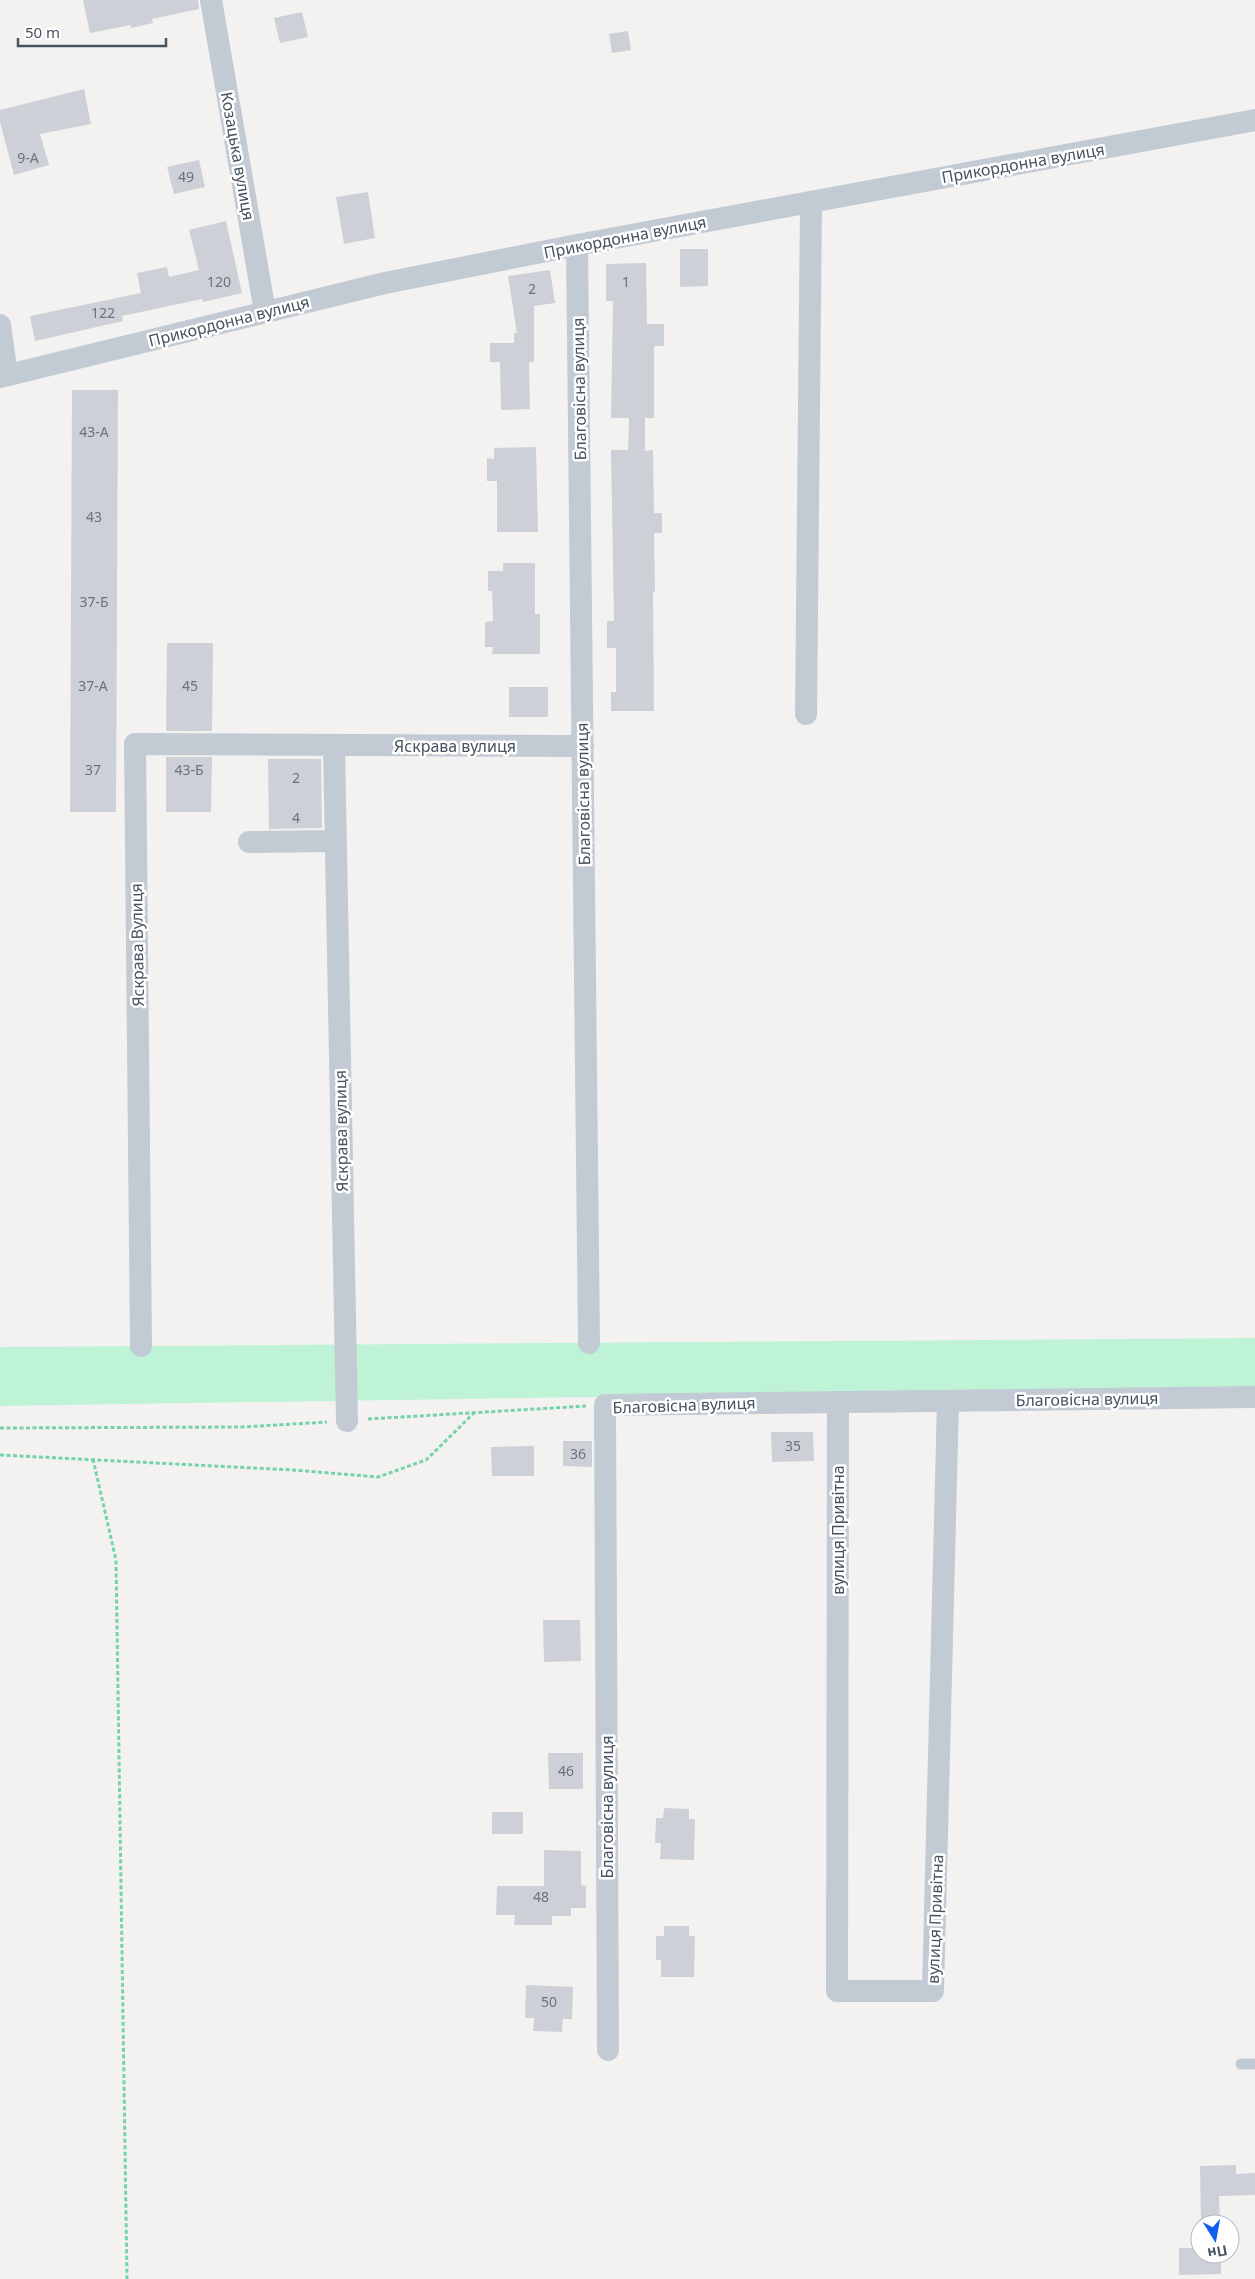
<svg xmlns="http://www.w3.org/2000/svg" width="1255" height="2279" viewBox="0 0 1255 2279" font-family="'Noto Sans',sans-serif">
<rect width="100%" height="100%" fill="#f4f2f1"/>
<path fill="#bff3d7" d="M1255,1338v49l-1255,19v-59z"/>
<path fill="#cdd0d7" d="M83,0h115l1,9 -47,10 1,4 -22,5v-3l-41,8z
M302,12l6,25 -28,6 -6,-25z
M628,31l3,19 -19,3 -3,-19z
M84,89l7,35 -51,10 9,31 -35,10 -14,-53v-12z
M199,160l6,27 -31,7 -7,-27z
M368,192l7,46 -31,6 -8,-47z
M226,221l16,72 -39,9 -1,-3 -80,17 1,5 -88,20 -5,-25 111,-23 -4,-20 30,-6 2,10 30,-7 -10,-40z
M680,249h28v37l-28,1z
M646,263l1,61h17v22h-10v72h-9v33l8,-1 1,63h8v20h-8l1,59h-2l1,119h-43v-19h5v-44h-9v-27h7l-3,-171h17l1,-32h-18l2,-117h-7v-37z
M550,270l5,33 -21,3v56h-5l1,47 -29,1 -1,-48h-10v-19h24v-10h3l-9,-57z
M72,390h46l-2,422h-46z
M536,447l2,85h-41v-51h-10v-23l7,1v-11z
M503,563h32v51h5v40h-48l1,-7h-8v-25l8,-1 -1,-30h-4v-20h15z
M167,643h46l-1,88h-46z
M509,687h39v30h-39z
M166,757h46l-1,55h-45z
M268,759h53l1,69 -53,1z
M771,1432h42l1,29 -42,1z
M563,1441h29v26l-29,-1z
M534,1446v30h-42l-1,-29z
M543,1620h37l1,41 -37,1z
M548,1753h35v36h-34z
M664,1808l25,1v10h6l-1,41 -34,-1 1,-16h-6l1,-25h7z
M492,1812h31v22h-31z
M544,1850l37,1v34l5,1v22h-15v8h-19v9h-38l1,-10h-19l1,-29h47z
M664,1926h25v10h6l-1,41h-33v-17h-5v-24h8z
M526,1985l47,2 -1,32h-9l-1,13 -29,-1 1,-13h-9z
M1236,2165v9l19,-1v22l-36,1 1,28h-19l-1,-58z
M1179,2248h21v6h21v20l-42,1z"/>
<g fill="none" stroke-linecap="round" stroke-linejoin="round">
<path stroke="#74d3ab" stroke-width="3" stroke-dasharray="4 2.5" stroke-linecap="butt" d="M368,1419l218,-13
M0,1428l242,-1 85,-5
M0,1455l293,15 85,7 48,-17 48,-47
M93,1459l23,101 11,719"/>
<path stroke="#c2cad4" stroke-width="11" d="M1241,2064h14"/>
<path stroke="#c2cad4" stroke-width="22" d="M211,0l54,312
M577,245l12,1098
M0,325l7,50
M0,377l385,-94 192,-38 678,-125
M806,714l5,-512
M334,746l13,675
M249,842l86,-1
M141,1346l-6,-602 448,2
M838,1402l-1,589h96l15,-590
M608,2050l-3,-645 650,-8"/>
</g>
<g text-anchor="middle" stroke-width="5" stroke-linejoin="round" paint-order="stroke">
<g font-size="14" fill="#69727e">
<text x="28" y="163">9-А</text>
<text x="186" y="182">49</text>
<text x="219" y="287">120</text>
<text x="626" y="287">1</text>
<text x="532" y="294">2</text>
<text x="103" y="318">122</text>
<text x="94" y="437">43-А</text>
<text x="94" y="522">43</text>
<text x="94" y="607">37-Б</text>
<text x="93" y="691">37-А</text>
<text x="190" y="691">45</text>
<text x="93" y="775">37</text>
<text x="189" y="775">43-Б</text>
<text x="296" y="783">2</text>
<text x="296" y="823">4</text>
<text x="793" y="1451">35</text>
<text x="578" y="1459">36</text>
<text x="566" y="1776">46</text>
<text x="541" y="1902">48</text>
<text x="549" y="2007">50</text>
</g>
<g font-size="16" fill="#485360" stroke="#fff">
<text transform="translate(238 156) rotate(80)" y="6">Козацька вулиця</text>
<text transform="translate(1023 163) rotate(-10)" y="6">Прикордонна вулиця</text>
<text transform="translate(625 237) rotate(-11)" y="6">Прикордонна вулиця</text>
<text transform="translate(229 321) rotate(-14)" y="6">Прикордонна вулиця</text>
<text transform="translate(579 389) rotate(-91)" y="6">Благовісна вулиця</text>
<text x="455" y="752">Яскрава вулиця</text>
<text transform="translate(583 794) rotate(-91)" y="6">Благовісна вулиця</text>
<text transform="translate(137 945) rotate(-91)" y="6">Яскрава Вулиця</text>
<text transform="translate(341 1131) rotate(-91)" y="6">Яскрава вулиця</text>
<text transform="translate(1087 1399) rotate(-1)" y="6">Благовісна вулиця</text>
<text transform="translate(684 1405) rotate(-2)" y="6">Благовісна вулиця</text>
<text transform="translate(838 1530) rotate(-90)" y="6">вулиця Привітна</text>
<text transform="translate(607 1807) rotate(-90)" y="6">Благовісна вулиця</text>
<text transform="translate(935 1919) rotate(-88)" y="6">вулиця Привітна</text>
</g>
</g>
<g transform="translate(1215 2239) rotate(169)"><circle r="24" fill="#ffffff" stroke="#b6babf"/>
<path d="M0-4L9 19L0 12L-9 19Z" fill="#0e60f1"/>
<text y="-8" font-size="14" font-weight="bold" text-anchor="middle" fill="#485360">Пн</text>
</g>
<path d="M18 38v8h148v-8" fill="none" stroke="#485360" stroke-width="2.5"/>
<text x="25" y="38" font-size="15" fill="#485360" stroke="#ffffff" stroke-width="4" paint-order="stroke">50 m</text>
</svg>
